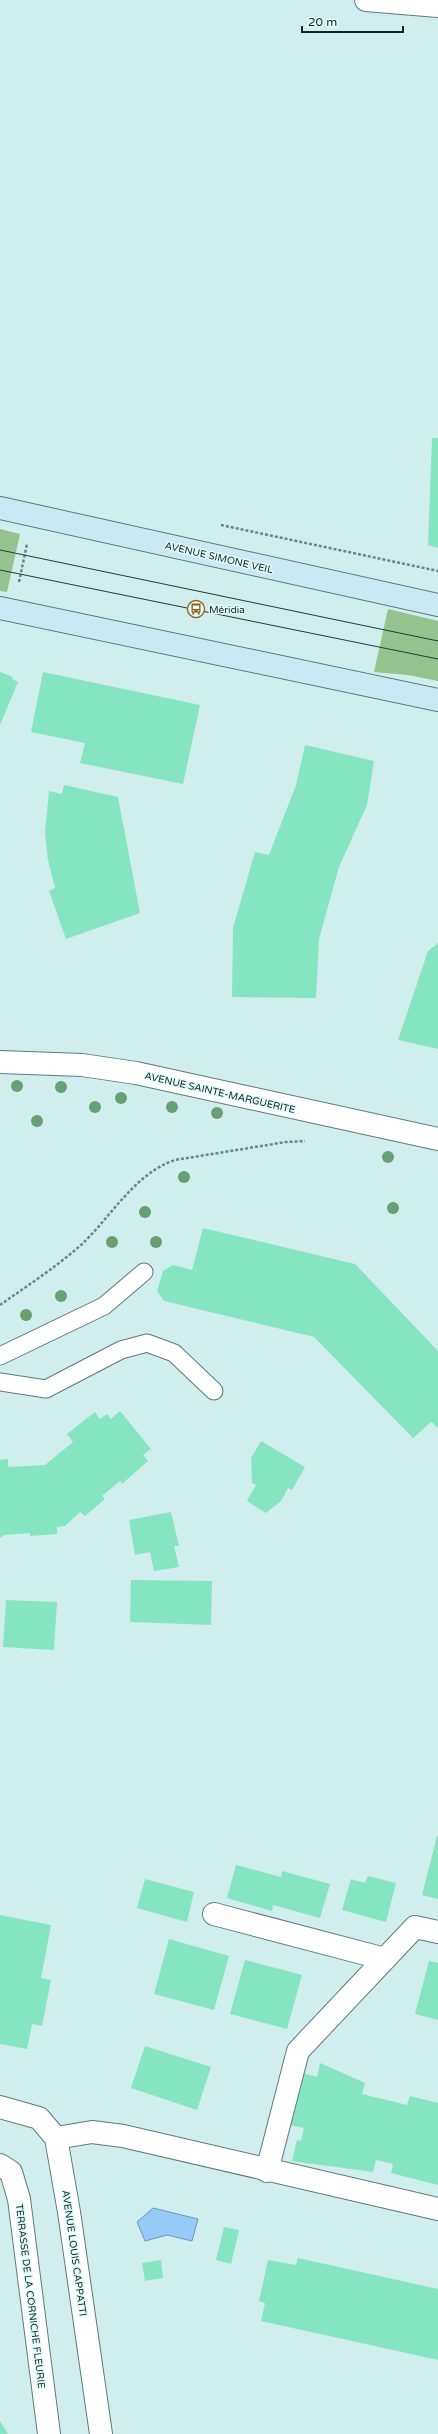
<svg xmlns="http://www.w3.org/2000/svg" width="438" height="2434" viewBox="0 0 438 2434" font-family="'Varela Round',sans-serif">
<rect width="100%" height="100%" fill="#d0eeed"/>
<path fill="#93c48e" d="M0,529l20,5 -13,58 -7,-1z
M388,609l50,12v60l-30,-6 -34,-3z"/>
<path fill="#96cbf7" stroke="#7098b7" d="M153,2208l45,11 -6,22 -25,-6 -22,6 -8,-19z"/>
<path fill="#86e5c1" d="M432,438h6v110l-10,-3z
M0,672l13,5 -1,2 6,3 -18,43z
M43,672l157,33 -17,79 -103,-21 5,-20 -54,-11z
M305,745l69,16 -7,44 -28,62 -20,72 -3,59 -84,-1 1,-69 22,-76 14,3 27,-70z
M64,785l54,12 22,116 -74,26 -17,-48 6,-3 -7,-28 -1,-6 2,1 -2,-3 -2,-20 4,-41 13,3z
M438,943v106l-40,-9 30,-89z
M203,1228l152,36 83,87v77l-7,-6 -18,16 -99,-101 -150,-36 -7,-10 6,-20 10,-6 19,5z
M120,1411l31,38 -8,6 5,6 -26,23 -2,-3 -18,15 3,3 -20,17 -5,-4 -15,14 -8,1v7l-27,2v-3l-26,2 -4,3v-78l8,-1v8l37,-2 28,-23 -6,-8 28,-22 5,7 7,-5 4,5z
M261,1441l44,26 -13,23 -4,-2 -7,13 -15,12 -19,-12 9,-16 -4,-2 -1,-25z
M171,1512l8,34h-5l5,21 -25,4 -4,-19 -15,3 -6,-35z
M131,1580l81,1 -1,44 -81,-3z
M6,1600l51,2 -3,48 -51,-3z
M437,1836h1v63l-16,-4z
M236,1865l45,12 1,-6 48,13 -10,34 -47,-13 -1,6 -45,-13z
M368,1876l28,7 -10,39 -44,-12 9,-31 14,4z
M145,1879l49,13 -7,30 -50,-14z
M0,1915l51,10 -10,53 10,2 -6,31 -3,15 -10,-2 -5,25 -27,-5z
M169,1939l60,17 -15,54 -60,-16z
M245,1960l57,15 -15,54 -57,-15z
M429,1961l9,2v57l-23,-6z
M145,2046l66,21 -14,43 -66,-22z
M320,2063l45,20 -3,11 45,11 3,-9 28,7v82l-47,-12 2,-9 -17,-4 -3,12 -81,-11 5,-21 4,1 3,-13 -14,-3 13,-52 14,4z
M224,2227l15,3 -8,34 -15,-4z
M298,2258l140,31v71l-177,-39 4,-18 -6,-2 9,-41 28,5z
M161,2260l2,18 -18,3 -3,-18z
M0,2421l8,13h-8z"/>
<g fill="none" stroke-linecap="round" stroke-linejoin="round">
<g stroke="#5f7a79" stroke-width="19">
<path id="service" d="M0,1356l104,-50 40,-34
M0,1382l46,7 75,-39 26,-7 27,10 40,38"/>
</g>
<g stroke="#5f7a79" stroke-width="24">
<path id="minor" d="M366,0l72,6
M214,1914l171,45
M0,2107l39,11 17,20 13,74 32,222
M56,2138l36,-6 31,4 315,73
M0,2165l11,7 8,27 30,235
M267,2171l31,-120 117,-124 23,5"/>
</g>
<g stroke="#5f7a79" stroke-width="24">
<path id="tertiary" d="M0,1062l82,3 54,8 302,66"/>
</g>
<g stroke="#5f7a79" stroke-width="24">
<path id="secondary" d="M0,508l438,97
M0,608l438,92"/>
</g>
<path stroke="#708484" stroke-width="2.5" stroke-dasharray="3 2" stroke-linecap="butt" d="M221,525l217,46
M19,582l8,-38
M0,1305c27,-19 56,-38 81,-60 30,-28 54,-72 94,-85l111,-18 19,-1"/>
<use href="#service" stroke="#fff" stroke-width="17"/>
<use href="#minor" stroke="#fff" stroke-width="22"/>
<use href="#tertiary" stroke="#fff" stroke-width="22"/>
<use href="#secondary" stroke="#caeaf3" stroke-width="22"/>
<path stroke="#2c3939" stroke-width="1" d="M0,550l438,91
M0,570l438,89"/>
</g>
<g fill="#67a072">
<circle cx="17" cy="1086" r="6"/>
<circle cx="61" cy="1087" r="6"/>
<circle cx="121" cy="1098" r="6"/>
<circle cx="95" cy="1107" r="6"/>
<circle cx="172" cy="1107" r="6"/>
<circle cx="217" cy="1113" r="6"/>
<circle cx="37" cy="1121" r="6"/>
<circle cx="388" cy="1157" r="6"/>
<circle cx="184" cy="1177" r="6"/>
<circle cx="393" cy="1208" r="6"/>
<circle cx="145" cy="1212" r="6"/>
<circle cx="112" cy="1242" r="6"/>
<circle cx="156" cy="1242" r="6"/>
<circle cx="61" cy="1296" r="6"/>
<circle cx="26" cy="1315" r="6"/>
</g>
<defs>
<g id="bus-ring" transform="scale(0.9)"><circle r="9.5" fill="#ddfcfa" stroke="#9a611d" stroke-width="1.5"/><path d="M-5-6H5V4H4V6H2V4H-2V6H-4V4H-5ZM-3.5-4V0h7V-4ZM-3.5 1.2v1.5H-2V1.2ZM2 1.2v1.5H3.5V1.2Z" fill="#9a611d"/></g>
</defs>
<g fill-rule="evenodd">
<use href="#bus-ring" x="196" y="609"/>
</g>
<g text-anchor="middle" stroke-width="3" stroke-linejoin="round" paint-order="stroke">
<g font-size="10" fill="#172222" stroke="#ddfcfa">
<text transform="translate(219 557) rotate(13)" y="4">AVENUE SIMONE VEIL</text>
<text transform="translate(220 1092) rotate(13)" y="4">AVENUE SAINTE-MARGUERITE</text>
<text transform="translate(75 2253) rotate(82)" y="4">AVENUE LOUIS CAPPATTI</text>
<text transform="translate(31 2296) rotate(83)" y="4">TERRASSE DE LA CORNICHE FLEURIE</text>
</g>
<g font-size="10" fill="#172222" stroke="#ddfcfa" text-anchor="start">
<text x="209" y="613">Méridia</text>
</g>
</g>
<path d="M302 26v6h101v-6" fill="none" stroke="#172222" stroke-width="2"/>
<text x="308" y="26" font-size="12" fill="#172222" stroke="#ddfcfa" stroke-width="3" paint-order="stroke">20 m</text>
</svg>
